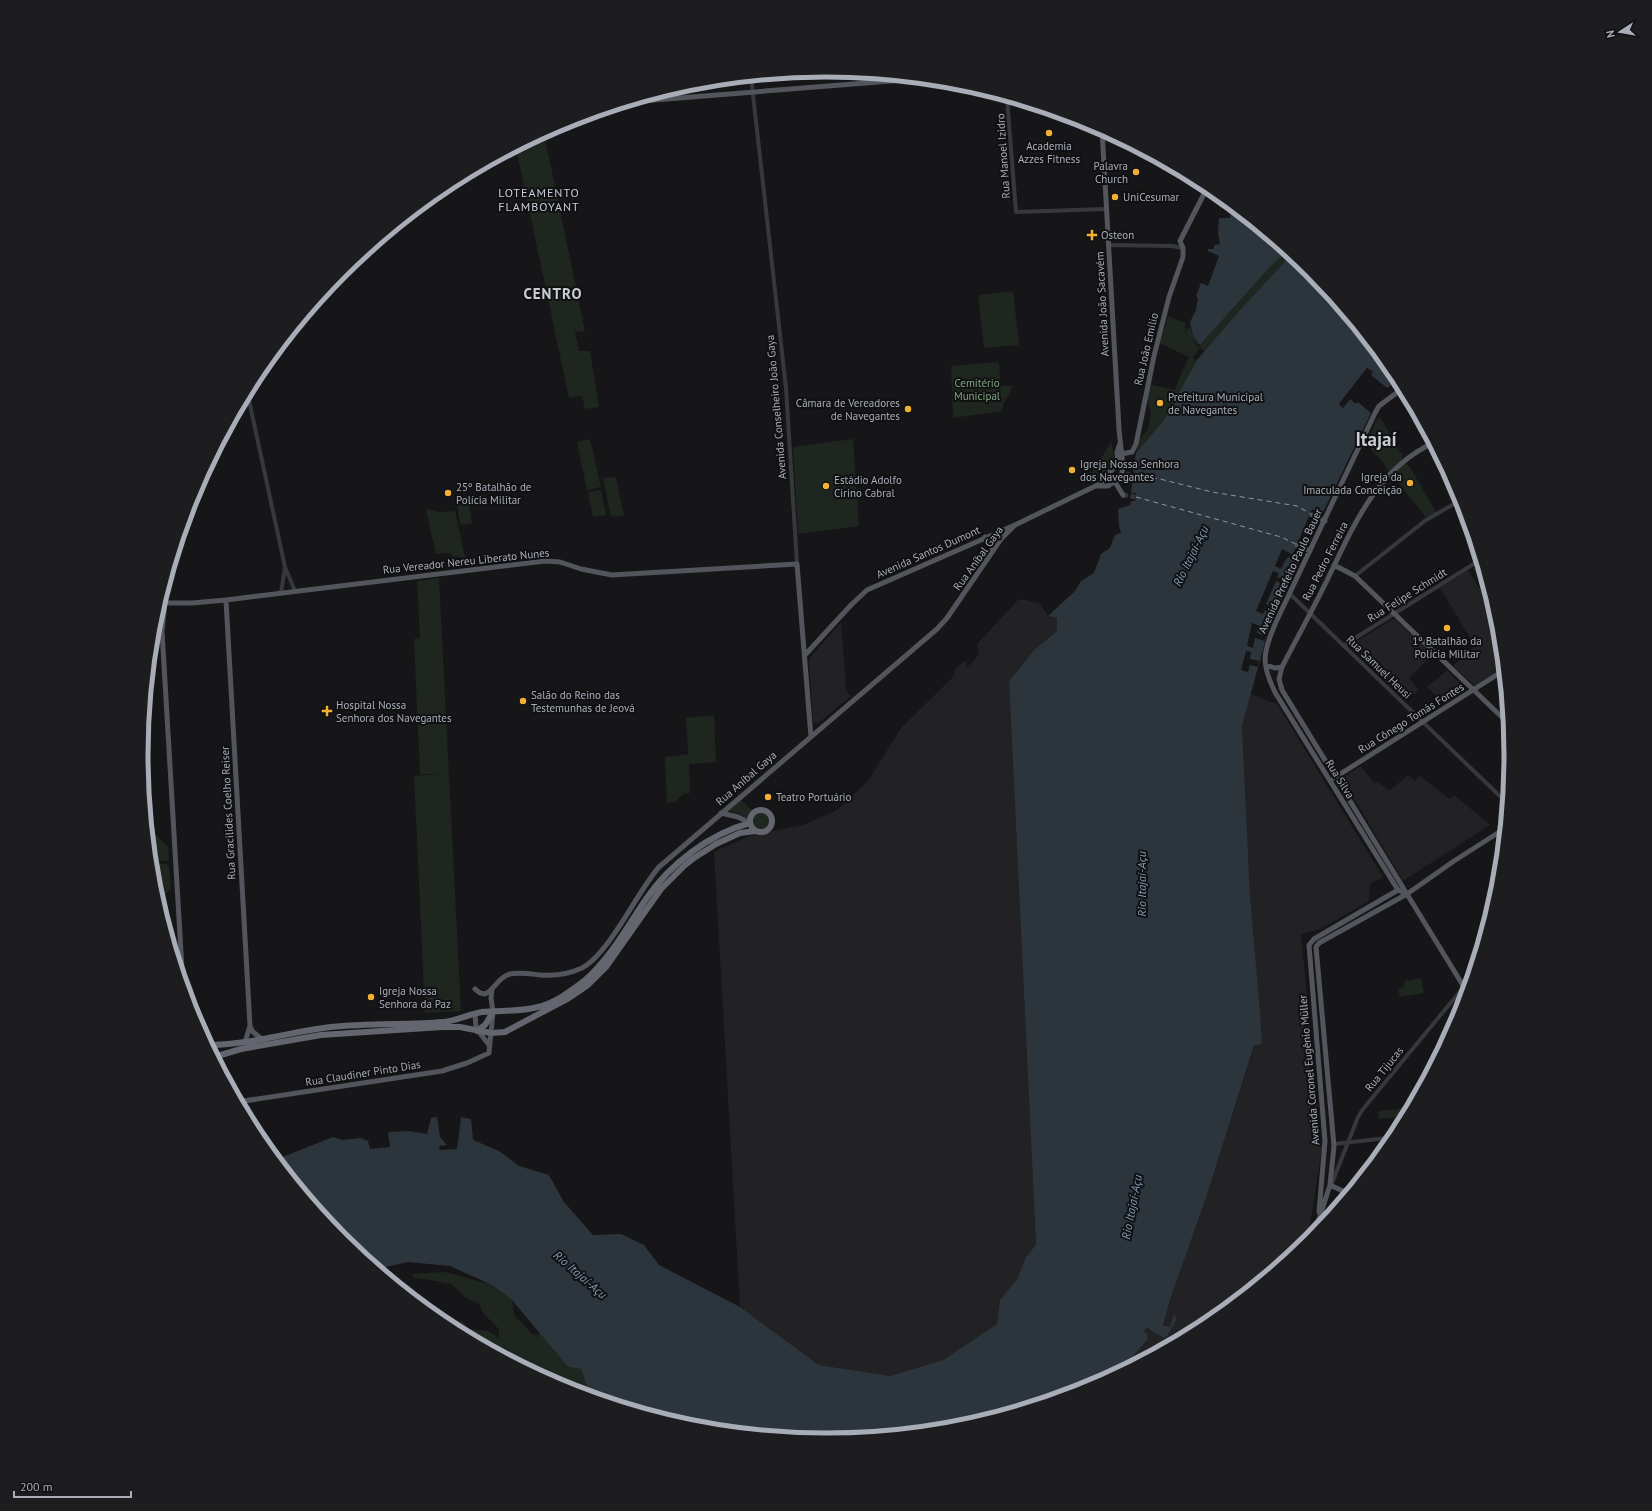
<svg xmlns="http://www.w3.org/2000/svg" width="1652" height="1511" viewBox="0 0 1652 1511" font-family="'PT Sans',sans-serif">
<rect width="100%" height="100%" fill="#161618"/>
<path fill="#222225" d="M1480,562l12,39 -19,-32z
M1468,570l28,45 2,7 5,47 -28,17 -22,-20 22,-20 -35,-58z
M1019,599l21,4 8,13 9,2 1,7 -1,6 -23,19 -25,31 27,565 -10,11 -9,22 -17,21 -3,24 -54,36 -53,16 -71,-11 -79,-58 -26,-455 37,-17 52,-10 34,-15 31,-29 33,-53 54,-53 -1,-5 12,-10 1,7 7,-6 5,-8 -2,-9z
M1393,619h2l37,36 -23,23 10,12 -13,11 -55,-54v-2z
M841,622l5,68 5,6 -34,28 -4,-2 -4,-63z
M1447,670l19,21 -22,13 -17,-17z
M1250,694l27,10 106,173 -13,7 -1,17 -49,28 -19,5 21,214 -15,96 -100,82 -90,48 31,-35 -4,-8 3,-4 6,5 11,6 13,-20 -3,-3 -4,12 -7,-2 7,-25 37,-105 48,-150 7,-1 -1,-20 -11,-130 -8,-168z
M1361,766l13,17 3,-2 12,10 19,-16 7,6 5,-5 30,23 4,-4 36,30 -87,56 -61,-103z"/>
<path fill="#1e261f" d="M544,133l41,198 -10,1 4,19h11l9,56 -14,2 -3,-13 -13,2 -53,-250z
M1287,251l4,4 -52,56 -34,40 -4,-2 -1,-4 -8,-4 8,7 -8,10 5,2 -34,61 -27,32 4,-14 8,-10 3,-17 -4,-13 2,-15 26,6 3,-9 11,-24 -29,-14 8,-27 17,7v13l1,-6 4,-3 3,9 7,9 69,-77z
M1013,291l6,54 -35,3 -6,-53z
M997,362l2,2 2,22h12l-10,19 -1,6 -49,7 -2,-52z
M1380,417l23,39 -1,4 -13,11 -2,-1 -2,-5 -19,-21 11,-25z
M590,439l11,48 -14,3 -10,-48z
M853,439l6,87 -61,8 -5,-87z
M1111,440l4,22 -2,5 -13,13 -10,-5 17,-26z
M1405,463l5,4 21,37 4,5v4l-7,4 -3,-1 -31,-39 -1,-3z
M616,477l8,39 -13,1 -8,-39z
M601,490l5,25 -13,2 -5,-25z
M469,503l3,21 -12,1 -3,-20z
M430,509l8,3 17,-1 12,55h-6l-1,-9h-7l-3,-4 -14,1 -10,-44z
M439,578l22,433 -36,2 -11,-237 27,-2h-21l-6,-135 6,-1 -3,-57z
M714,715l2,47 -27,2 1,29 -7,1 -8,8 -8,1 -2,-46 23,-3 -2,-36z
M741,800l12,11 -1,4 -5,4 -9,-6 -9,-2z
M753 821a8 8 0 1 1 16 0a8 8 0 1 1-16 0Z
M147,826l21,20 1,13 -3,2h-15z
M151,864h15l3,2 2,23 -13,13 -4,-13z
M1421,978l3,15 -24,4 -2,-8 6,-2 1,-6z
M1406,1108l1,8 -28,3 -1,-8z
M445,1272l47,13 20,15 2,15 19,20 8,-1 27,33 13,2 6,17 -5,8 -19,-5 -121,-66 13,2 7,-4 8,8 18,2 11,7v-9l-16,-16 -4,-9 -13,-6 -15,-14 -38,-7 -1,-3z"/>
<path fill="#2c353c" d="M1222,198l65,53 -18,17 -69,77 -7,-9 -3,-14 6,-12 2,-12 -2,-2 5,-13 7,3 11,-30 -11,-5v-2h6v-4l6,-1 -2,-11 1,-15h11l2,-9 -13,-2z
M1291,255l20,16 88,109 -12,8 -17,-13 3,-3 -6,-4 -28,36 4,4 7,-9 8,3 13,11 -48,99 -4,2 -7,-5 -19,45 8,4 -32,69 -27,99 8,168 11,130 1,20 -8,2 -47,149 -37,105 -7,25 7,2 4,-13 3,4 -10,18 -3,2 -11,-6 -6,-5 -3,4 3,4 1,4 -31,35 -5,-2 -8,8 -16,9 -128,39 -134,13 -134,-13 -87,-27 -18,-15 -6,-17 -13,-2 -56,-67 -20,-15 -42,-19 -42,-4 -31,7 -36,-29 -65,-79 9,-5 48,-19 10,3 18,-2 7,3 2,8 20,-2 -2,-15 20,-1 19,3 4,-16 6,-1 3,20 7,8 -8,1 1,4 17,-1 4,-32 10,2 2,21 26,11 20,15 30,9 15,27 29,33 28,-1 23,11 15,20 81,42 79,58 71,11 53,-16 54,-36 3,-24 17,-21 9,-22 10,-12 -27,-564 25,-31 23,-19v-13l-9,-2 27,-25 6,-10 13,-8 7,-19 9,-6 5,-13 6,-2 -2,-7 -1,-17 12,-4 1,-4h4l1,-8h-5l3,-21 -1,-1 3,-18 27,-32 34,-61 42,-49z"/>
<path fill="#161618" d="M1367,368l6,4 -2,3 17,14 -2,1 -17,-13 1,-4 -2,-2 -26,33 1,1 8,-8 5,4h3l13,10 -1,2 -13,-11 -2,2 -6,-5 -7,9 -4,-4z
M1282,549l19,10 -2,4 -10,-6 -3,2 -5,10 -6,-3z
M1273,571l6,2 -2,4 13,5 -2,4 -12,-5 -10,23 11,5 -2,5 -10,-4 -2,4 -7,-3z
M1252,623l6,2 -1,8 9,3 -1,5 -10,-3 -2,10 -6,-2z
M1246,651l5,1 -1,7 9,2 -1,6 -8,-2 -2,7 -7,-2z"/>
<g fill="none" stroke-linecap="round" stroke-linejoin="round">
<path stroke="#2c353c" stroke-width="1" d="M154,890l4,4"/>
<path stroke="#7f9bb3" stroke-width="1" stroke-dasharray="5 4" stroke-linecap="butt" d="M1134,476l26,3 52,13 85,14 14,8
M1136,497l145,40 15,7"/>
<path stroke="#333438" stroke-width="5" stroke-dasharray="5 2.5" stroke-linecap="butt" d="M1126,474l8,2
M1123,495l13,2"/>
<path stroke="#37383d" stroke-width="4" d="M751,77l35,311 11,176
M1007,98l9,114 90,-3
M1108,245l64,1 11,2
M247,391l38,176 10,24
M1355,576l71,-56 35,-20
M281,593l4,-26
M1290,594l217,209
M1344,645l136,-85
M1334,1144l62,-7
M1332,1183l26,-66 5,-8 109,-132"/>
<path stroke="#53555c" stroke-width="5" d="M629,102l287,-23
M1403,388l-24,18 -4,7 -99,209c-13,30 -16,41 0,72l122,196 9,4
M1433,443c-54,25 -78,79 -102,129 -15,32 -33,64 -49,95l-3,12 3,11 185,302
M1121,454l11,-2 4,-8 18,-88 15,-59 14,-40v-9l-3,-7 28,-55
M1115,482l8,13
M1095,486h13l13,-9 2,-10 -4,-38 -17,-300
M1312,515l13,6
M985,537l8,13
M1297,545l13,6
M1334,565l21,11 153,147
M226,600l24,426 -5,16
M159,603h33l34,-3 319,-39 15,1 21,7 31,6 185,-11 14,173
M165,603l-3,28 21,355
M154,619l8,11
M805,655l46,-50 16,-15 148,-65 70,-34 15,-7 18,-21 -1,-11 3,-9
M1266,665l9,3 7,-1
M1334,778l169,-107
M721,813l17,4 12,6
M475,989l5,4 5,1c10,-4 13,-17 25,-20 10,-2 21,0 31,1 14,1 28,-1 41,-7 27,-14 55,-76 77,-101l278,-238 10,-11 54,-79 14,-14
M475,1014l1,14 13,17
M250,1026l3,6 9,7
M237,1102l205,-31 25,-8 22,-10 4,-41 -2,-14 1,-9
M1330,1185l19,9
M1319,1212l6,-71 -16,-196 5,-6 84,-49
M1318,1221l6,4
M1313,1238l17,-53 4,-39 -18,-199 3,-4 88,-49 47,-33 50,-32"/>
<path stroke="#63666e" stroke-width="6" d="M750 821a11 11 0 1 1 22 0a11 11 0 1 1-22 0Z
M477,1031l8,-6 8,-13
M207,1045c42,0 82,-13 124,-18 37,-4 75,-2 112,-5 14,-1 26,-8 39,-10 19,-2 38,0 56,-5 17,-4 33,-16 46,-26 26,-22 43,-54 62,-82 24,-35 63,-65 104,-76
M214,1057l27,-8 80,-14 121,-8h18l31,6 14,-1 64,-34 19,-13 18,-18 55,-78 23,-23 10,-8 22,-14 24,-11 15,-2"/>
</g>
<g fill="#f2b134" stroke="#111113" stroke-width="1.5">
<circle cx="1049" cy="133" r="4"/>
<circle cx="1136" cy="172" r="4"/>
<circle cx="1115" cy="197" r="4"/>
<path d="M1090 229h4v4h4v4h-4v4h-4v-4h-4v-4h4z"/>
<circle cx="1160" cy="403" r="4"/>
<circle cx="908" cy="409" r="4"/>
<circle cx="1072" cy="470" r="4"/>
<circle cx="1410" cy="483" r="4"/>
<circle cx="826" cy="486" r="4"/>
<circle cx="448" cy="493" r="4"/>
<circle cx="1447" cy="628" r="4"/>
<circle cx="523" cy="701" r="4"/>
<path d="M325 705h4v4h4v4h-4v4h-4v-4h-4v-4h4z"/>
<circle cx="768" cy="797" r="4"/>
<circle cx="371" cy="997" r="4"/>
</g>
<g text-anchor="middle" stroke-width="4" stroke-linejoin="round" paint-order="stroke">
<g font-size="11" fill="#a8adb8" stroke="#111113" text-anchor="start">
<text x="1049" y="150" text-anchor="middle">Academia<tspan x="1049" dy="13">Azzes Fitness</tspan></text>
<text x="1128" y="170" text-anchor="end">Palavra<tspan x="1128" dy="13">Church</tspan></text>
<text x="1123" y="201">UniCesumar</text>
<text x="1101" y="239">Osteon</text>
<text x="1168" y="401">Prefeitura Municipal<tspan x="1168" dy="13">de Navegantes</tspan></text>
<text x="900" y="407" text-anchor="end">Câmara de Vereadores<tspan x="900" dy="13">de Navegantes</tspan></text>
<text x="1080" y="468">Igreja Nossa Senhora<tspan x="1080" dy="13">dos Navegantes</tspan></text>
<text x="1402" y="481" text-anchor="end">Igreja da<tspan x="1402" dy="13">Imaculada Conceição</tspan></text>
<text x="834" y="484">Estádio Adolfo<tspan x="834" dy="13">Cirino Cabral</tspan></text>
<text x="456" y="491">25º Batalhão de<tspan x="456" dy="13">Polícia Militar</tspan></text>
<text x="1447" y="645" text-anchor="middle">1º Batalhão da<tspan x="1447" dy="13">Polícia Militar</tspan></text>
<text x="531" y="699">Salão do Reino das<tspan x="531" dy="13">Testemunhas de Jeová</tspan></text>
<text x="336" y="709">Hospital Nossa<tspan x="336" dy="13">Senhora dos Navegantes</tspan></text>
<text x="776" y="801">Teatro Portuário</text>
<text x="379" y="995">Igreja Nossa<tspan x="379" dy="13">Senhora da Paz</tspan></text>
</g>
<g font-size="11" fill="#a8adb8" stroke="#111113">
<text transform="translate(1003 156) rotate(-94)" y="4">Rua Manoel Izidro</text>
<text transform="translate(1102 304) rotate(-93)" y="4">Avenida João Sacavém</text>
<text transform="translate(1146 349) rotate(-77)" y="4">Rua João Emílio</text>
<text transform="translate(776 407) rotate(-95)" y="4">Avenida Conselheiro João Gaya</text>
<text transform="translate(928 552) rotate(-24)" y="4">Avenida Santos Dumont</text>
<text transform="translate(978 558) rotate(-54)" y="4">Rua Aníbal Gaya</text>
<text transform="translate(466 561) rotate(-6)" y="4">Rua Vereador Nereu Liberato Nunes</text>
<text transform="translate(1325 561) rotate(-63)" y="4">Rua Pedro Ferreira</text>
<text transform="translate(1290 571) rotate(-65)" y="4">Avenida Prefeito Paulo Bauer</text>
<text transform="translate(1407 595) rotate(-32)" y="4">Rua Felipe Schmidt</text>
<text transform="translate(1379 667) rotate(44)" y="4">Rua Samuel Heusi</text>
<text transform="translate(1411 718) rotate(-32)" y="4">Rua Cônego Tomás Fontes</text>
<text transform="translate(746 778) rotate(-41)" y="4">Rua Aníbal Gaya</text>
<text transform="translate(1340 779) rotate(58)" y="4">Rua Silva</text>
<text transform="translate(228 813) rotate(-93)" y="4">Rua Gracilides Coelho Reiser</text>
<text transform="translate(1384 1069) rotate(-51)" y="4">Rua Tijucas</text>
<text transform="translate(1309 1070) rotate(-95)" y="4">Avenida Coronel Eugênio Müller</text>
<text transform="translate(363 1073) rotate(-9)" y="4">Rua Claudiner Pinto Dias</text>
</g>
<g font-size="11" fill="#7fa381" stroke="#111113">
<text x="977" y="387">Cemitério<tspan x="977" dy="13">Municipal</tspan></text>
</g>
<g font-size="12" letter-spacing="1" fill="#c9ccd4" stroke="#111113">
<text x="539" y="197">LOTEAMENTO<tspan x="539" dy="14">FLAMBOYANT</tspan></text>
</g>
<g font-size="12" font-style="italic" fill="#7f9bb3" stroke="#111113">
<text transform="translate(1191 556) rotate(-64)" y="4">Rio Itajaí-Açu</text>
<text transform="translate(1142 884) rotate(-90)" y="4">Rio Itajaí-Açu</text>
<text transform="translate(1132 1207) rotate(-79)" y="4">Rio Itajaí-Açu</text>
<text transform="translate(580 1275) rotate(41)" y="4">Rio Itajaí-Açu</text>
</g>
<g font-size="15" font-weight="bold" letter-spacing="1" fill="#c9ccd4" stroke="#111113">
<text x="553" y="299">CENTRO</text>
</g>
<g font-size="19" font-weight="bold" fill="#c9ccd4" stroke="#111113">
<text x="1376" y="446">Itajaí</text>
</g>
</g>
<path d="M0 0H1652V1511H0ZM148 755a678 678 0 1 1 1356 0a678 678 0 1 1-1356 0Z" fill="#1d1d20" fill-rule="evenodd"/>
<path fill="none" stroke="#a8adb8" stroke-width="5" d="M148 755a678 678 0 1 1 1356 0a678 678 0 1 1-1356 0Z"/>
<g transform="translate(1620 32) rotate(258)" stroke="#111113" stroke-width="3" paint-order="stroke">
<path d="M0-3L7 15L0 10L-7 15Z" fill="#a8adb8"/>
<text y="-6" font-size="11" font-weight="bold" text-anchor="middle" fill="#a8adb8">N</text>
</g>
<path d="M14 1491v6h117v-6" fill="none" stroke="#a8adb8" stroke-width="2"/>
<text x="20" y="1491" font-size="12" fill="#a8adb8" stroke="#111113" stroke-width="3" paint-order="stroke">200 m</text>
</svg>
